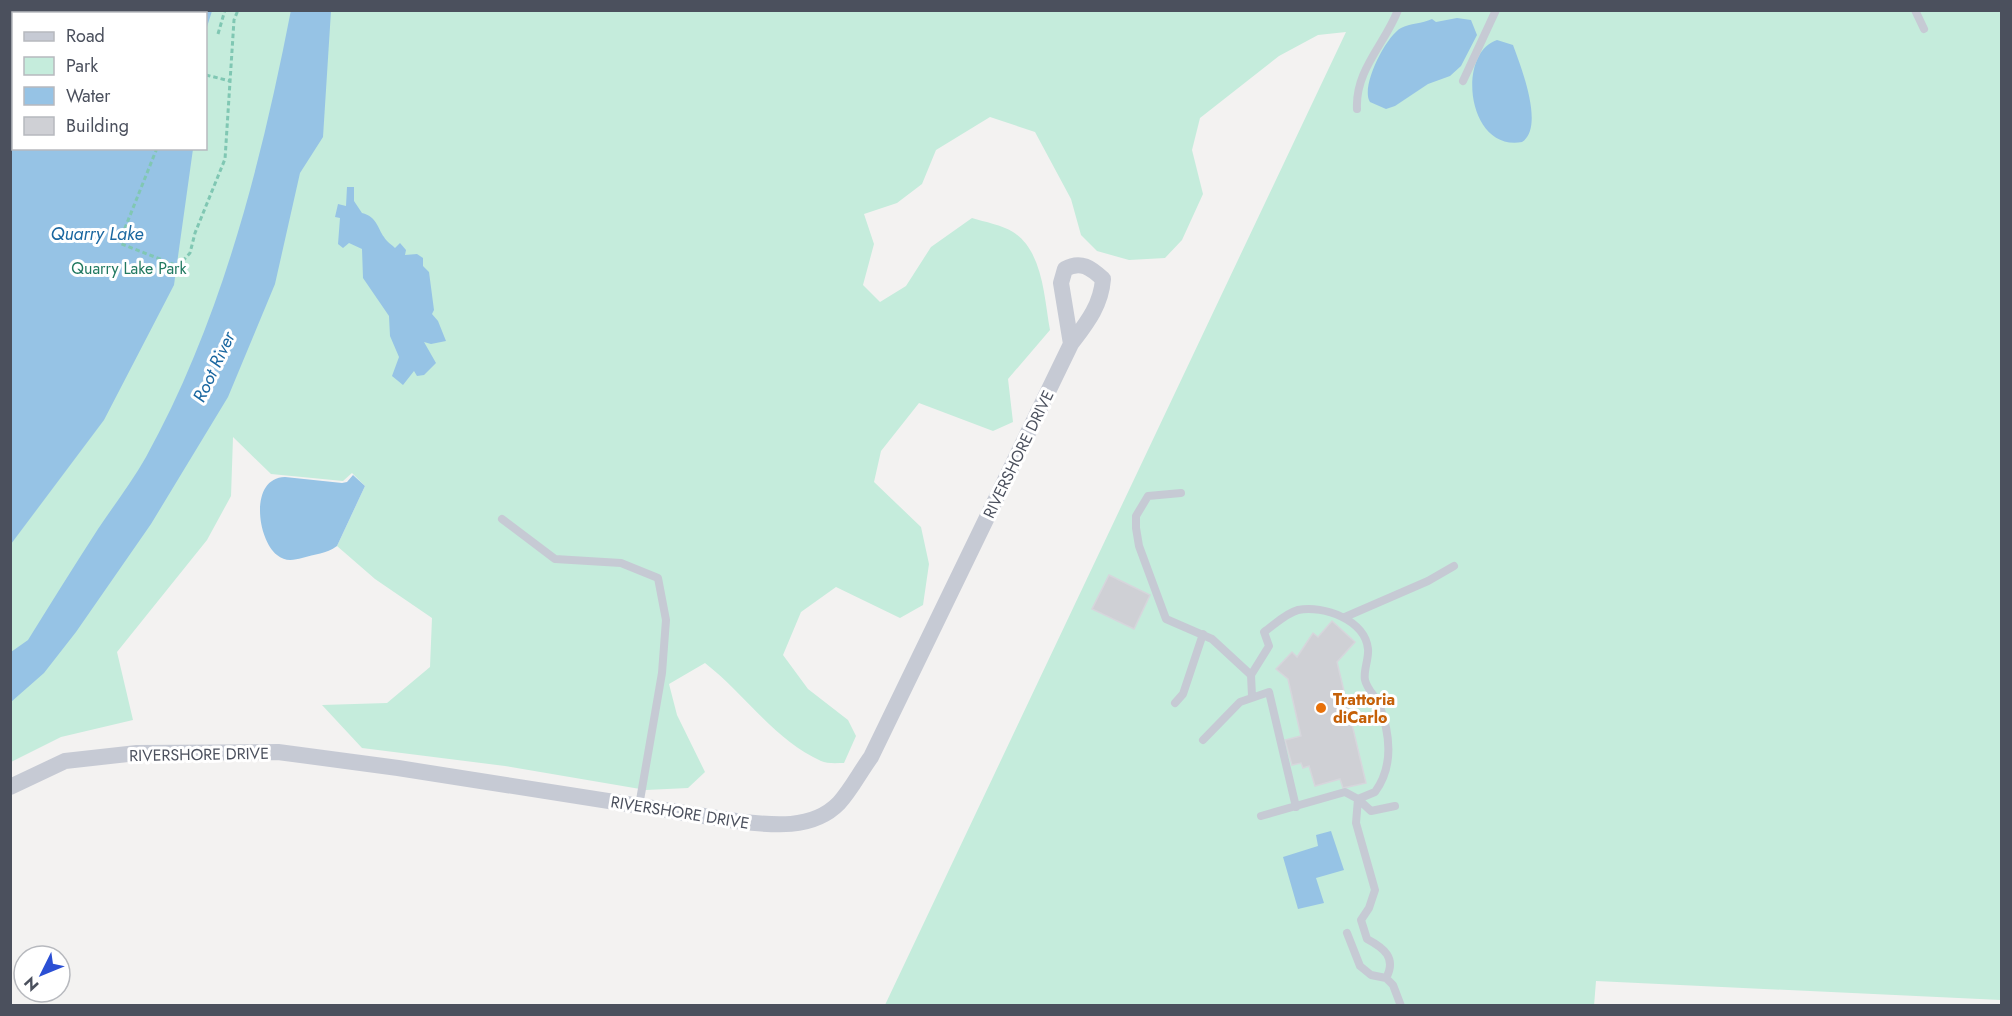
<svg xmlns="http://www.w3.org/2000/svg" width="2012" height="1016" viewBox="0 0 2012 1016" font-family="Jost,sans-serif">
<rect width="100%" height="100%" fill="#f3f2f1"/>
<path fill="#c5ecdc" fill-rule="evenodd" d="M11,11h1990v989l-405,-19 -2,25 -709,-1 461,-973 -28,3 -39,21 -79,62 -8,32 11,44 -21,46 -17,18 -36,2 -32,-9 -16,-16 -10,-36 -36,-67 -45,-15 -54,33 -14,34 -25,19 -33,11 10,30 -11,41 17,17 26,-16 25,-39 41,-29c13,4 30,7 41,14 30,19 31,65 37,98l-42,49 5,43 -20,9 -74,-28 -38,48 -7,31 47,45 8,37 -6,41 -23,13 -64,-31 -35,25 -18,43 25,34 40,31 8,16 -12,27c-7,0 -17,1 -23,-2 -47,-21 -76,-67 -116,-98l-36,21 8,31 28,57 -17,16 -42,2 -141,-24 -143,-18 -40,-43 65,-2 43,-36 2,-49 -57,-39 -38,-33 28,-60 -13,-13 -9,8 -72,-7 -38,-37 -2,59 -24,44 -90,112 16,68 -72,17 -50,25zM14,14h192v134h-192z"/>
<path fill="#96c3e5" d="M11,10l201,1 -6,19v-16h-192v134l179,1 -19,136 -70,135 -93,124z
M291,10l40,1 -8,126 -23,36 -25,111 -47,113 -77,127 -75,108 -32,41 -33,29v-50l17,-12c23,-37 46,-74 70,-111 16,-24 34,-47 48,-72 76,-138 115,-293 145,-447z
M1457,18l14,2 6,15 -16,31 -11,10 -22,8 -33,22 -9,3 -16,-7c-10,-15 16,-66 31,-74 9,-5 21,-4 31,-9l4,3z
M1497,40l16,5c8,22 32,82 9,97 -55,10 -66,-89 -25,-102z
M347,187h7v14l8,12c15,4 15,14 22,24 2,4 8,8 11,11l5,-5 6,7 -1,5 12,-1 6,4v8l6,6 5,38 -2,4 6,7 8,20 -15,3 -7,-2 12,21 -12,12 -7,1 -3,-5 -11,14 -11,-9 7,-19 -9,-21 -1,-20 -26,-38 -1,-29 -13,-6 -6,5 -5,-4 2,-26 -5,-1 3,-13 8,2z
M353,475l12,11 -28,60c-11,8 -22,8 -35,12 -8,2 -17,4 -25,-3 -20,-16 -28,-77 8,-78l57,6 5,-1z
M1331,831l13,39 -28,8 8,25 -26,6 -15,-52 35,-11 -2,-11z"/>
<path fill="#cfd0d5" stroke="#d6d6dc" stroke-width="1.5" d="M1109,575l41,20 -16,34 -42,-20z
M1332,621l23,21 -18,20 29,121 -23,5 -3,-9 -25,7 -6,-20 -6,2 -2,-5 -9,2 -7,-25 16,-4 -13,-57 -12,-10 16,-17 5,5 16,-24 5,4z"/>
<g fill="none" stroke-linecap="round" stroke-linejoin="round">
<path stroke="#80c7b3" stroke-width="3" stroke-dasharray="4.5 3" stroke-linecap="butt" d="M218,34l7,-24
M206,75l24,6
M157,148l-38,95 59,23 12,-13 5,-20 30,-74 9,-139 4,-10"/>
<path stroke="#c6cad4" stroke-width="8" d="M1915,10l9,19
M1463,81l33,-71
M1357,109c-2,-39 28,-65 41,-99
M1181,493l-33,3 -12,20v12l3,18 27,73 46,20 39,36
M502,519l53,40 66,4 37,15 8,42 -4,53 -23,133
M1345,617l83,-36 26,-15
M1252,696l-1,-21 18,-29 -5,-14c10,-7 22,-19 34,-22 26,-5 67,10 70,39 1,10 -5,22 -3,31 2,9 10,16 14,24 11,29 15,62 -4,88l-17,7 -13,-7 -84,24
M1175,703l8,-9 20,-60
M1203,740l37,-38 29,-10 27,115
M1358,799l-2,24 19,67 -6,18 -8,12 6,19c17,9 30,19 19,39
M1358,799l13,12 24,-5
M1347,933l13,33 11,9 15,3 7,7 8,21"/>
<path stroke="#c6cad4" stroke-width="16" d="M10,787l55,-26 72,-8 141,-1 120,16 338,53c33,4 76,10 103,-18 12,-13 21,-31 32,-46l200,-413c15,-20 30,-38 32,-65 -12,-11 -22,-19 -38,-10l-4,14 10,61"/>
</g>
<circle fill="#e8710a" stroke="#fff" stroke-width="2" cx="1321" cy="708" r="6"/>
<g text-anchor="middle" stroke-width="6" stroke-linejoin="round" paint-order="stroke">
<g font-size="16" fill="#217960" stroke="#fff">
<text x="129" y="274">Quarry Lake Park</text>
</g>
<g font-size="16" fill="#4b505d" stroke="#fff">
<text transform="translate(1018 454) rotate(-64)" y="6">RIVERSHORE DRIVE</text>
<text transform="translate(199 754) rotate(-1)" y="6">RIVERSHORE DRIVE</text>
<text transform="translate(680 812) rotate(9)" y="6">RIVERSHORE DRIVE</text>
</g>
<g font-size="16" font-weight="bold" fill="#c56008" stroke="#fff" text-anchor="start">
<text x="1333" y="705">Trattoria<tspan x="1333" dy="18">diCarlo</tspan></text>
</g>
<g font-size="18" font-style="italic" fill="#1a67a0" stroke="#fff">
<text x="97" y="240">Quarry Lake</text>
<text transform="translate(214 367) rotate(-65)" y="6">Root River</text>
</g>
</g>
<rect width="2012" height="1016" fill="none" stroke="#4b505d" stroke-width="24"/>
<rect x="12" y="12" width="195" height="138" fill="#ffffff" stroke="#b7b9be" stroke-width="1.5"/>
<rect x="24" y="32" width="30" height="9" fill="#c6cad4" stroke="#b7b9be" stroke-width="1.5"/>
<text x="66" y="42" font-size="18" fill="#4b505d">Road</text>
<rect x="24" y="57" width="30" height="18" fill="#c5ecdc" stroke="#b7b9be" stroke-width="1.5"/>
<text x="66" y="72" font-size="18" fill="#4b505d">Park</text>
<rect x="24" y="87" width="30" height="18" fill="#96c3e5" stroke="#b7b9be" stroke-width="1.5"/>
<text x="66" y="102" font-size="18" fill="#4b505d">Water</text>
<rect x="24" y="117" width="30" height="18" fill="#cfd0d5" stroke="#b7b9be" stroke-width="1.5"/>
<text x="66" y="132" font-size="18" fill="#4b505d">Building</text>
<g transform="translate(42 974) rotate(227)"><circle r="28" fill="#ffffff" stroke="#b7b9be" stroke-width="1.5"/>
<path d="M0-4.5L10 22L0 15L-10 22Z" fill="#2b4fd4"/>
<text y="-9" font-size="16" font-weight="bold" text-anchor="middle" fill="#4b505d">N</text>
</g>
</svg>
